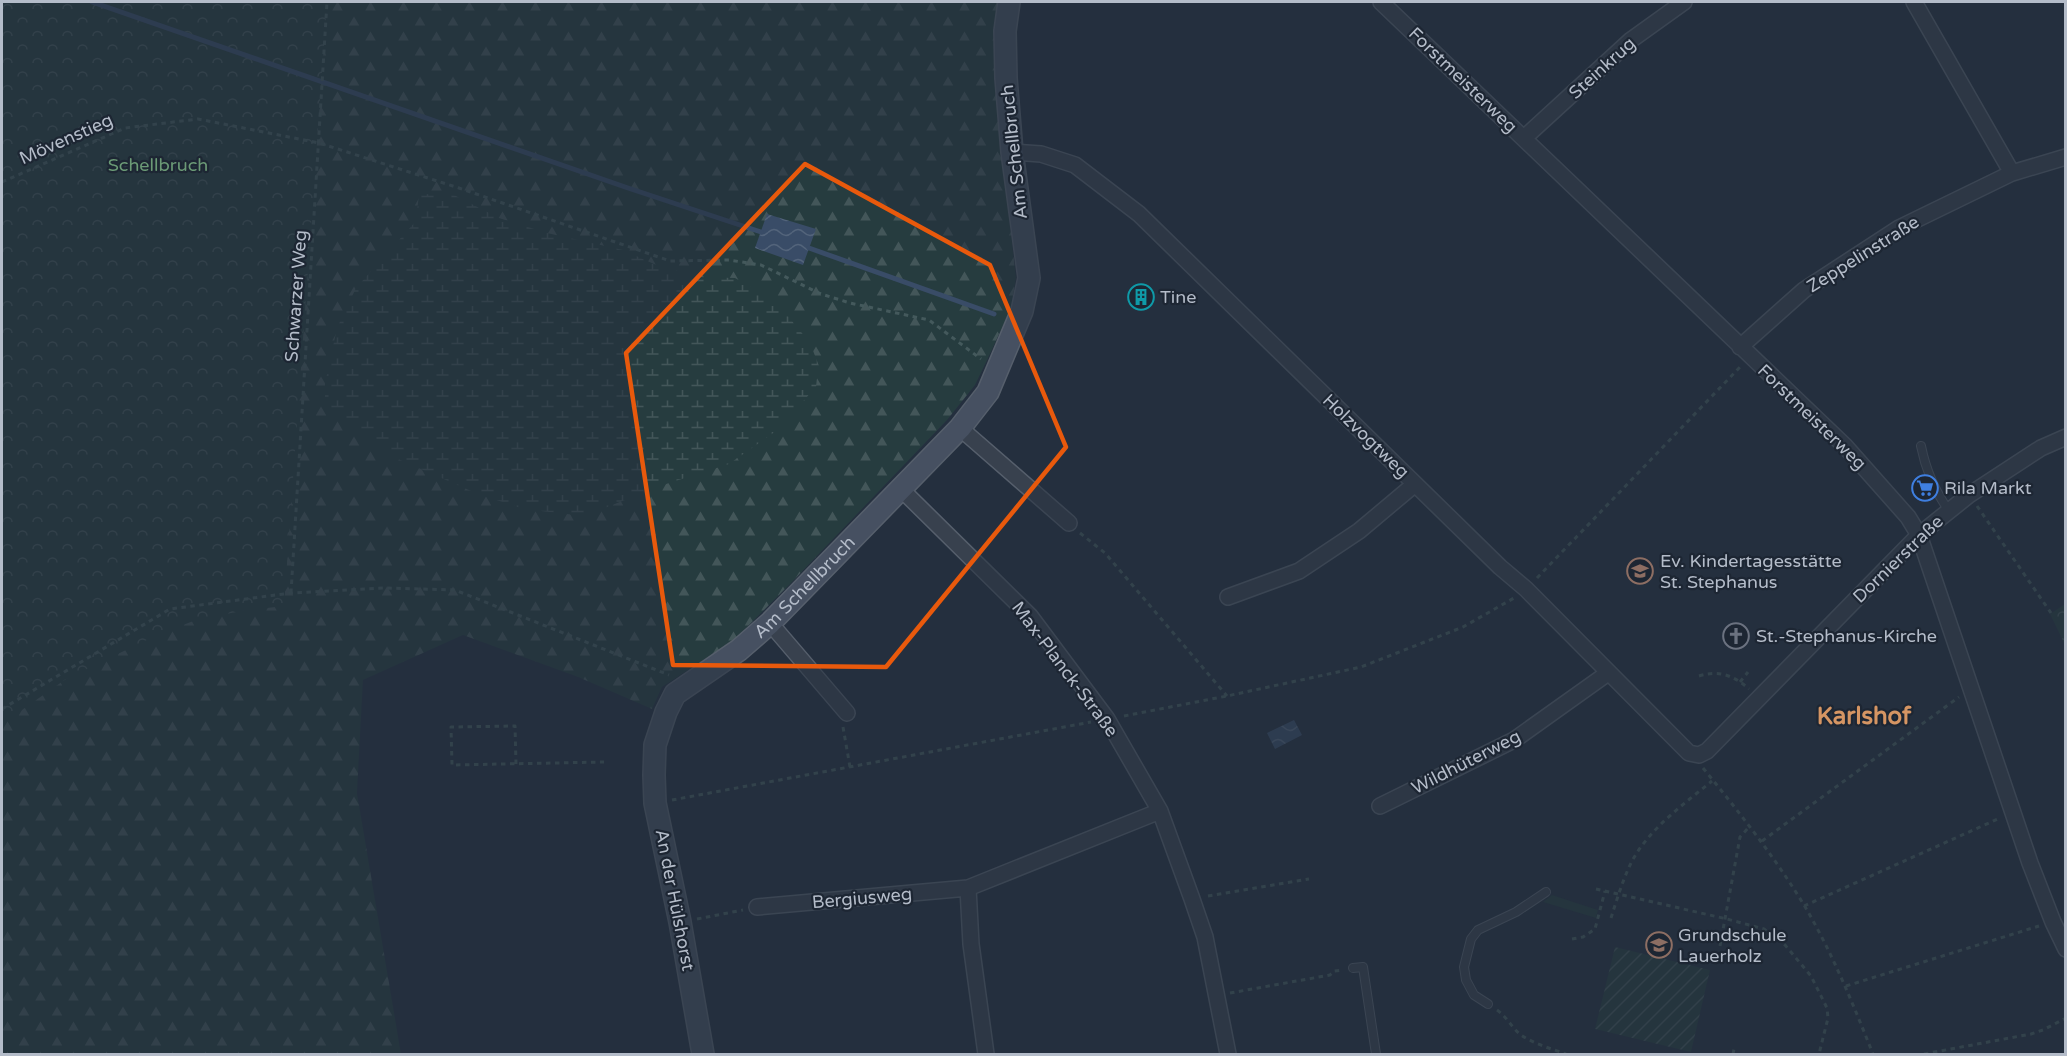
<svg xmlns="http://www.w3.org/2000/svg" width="2067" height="1056" viewBox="0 0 2067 1056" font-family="'Varela Round',sans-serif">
<defs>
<pattern id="forest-firs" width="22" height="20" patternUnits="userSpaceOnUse" patternTransform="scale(1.5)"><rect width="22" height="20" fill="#263c3f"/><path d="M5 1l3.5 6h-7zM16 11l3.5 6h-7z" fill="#435659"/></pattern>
<pattern id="wetland-marsh" width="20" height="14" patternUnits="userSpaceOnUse" patternTransform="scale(1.5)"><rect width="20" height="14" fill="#263c3f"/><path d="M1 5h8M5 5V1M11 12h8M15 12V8" fill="none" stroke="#435659"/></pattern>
<pattern id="park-crowns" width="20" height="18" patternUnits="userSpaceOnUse" patternTransform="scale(1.5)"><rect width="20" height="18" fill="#263c3f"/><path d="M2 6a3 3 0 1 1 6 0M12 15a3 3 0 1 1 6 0" fill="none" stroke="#435659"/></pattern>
<pattern id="garden-furrows" width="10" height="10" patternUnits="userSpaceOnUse" patternTransform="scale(1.5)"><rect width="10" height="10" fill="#263c3f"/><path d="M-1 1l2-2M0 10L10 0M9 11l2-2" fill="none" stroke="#435659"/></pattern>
<pattern id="water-waves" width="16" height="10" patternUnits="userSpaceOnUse" patternTransform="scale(1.5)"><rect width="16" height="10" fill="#394c67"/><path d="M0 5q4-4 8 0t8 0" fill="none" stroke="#53647b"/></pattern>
</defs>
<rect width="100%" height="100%" fill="#242f3e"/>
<path fill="#263c3f" d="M1552,895l46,15 -2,8 -53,-16z"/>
<path fill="url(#forest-firs)" d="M145,2h853l-4,29 2,48 5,67 15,132 -5,30 -23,50 -13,27 -28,35 -156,163 -57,57 -72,47 -10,22 -74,-32 -115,-42 -100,45 -6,113 44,261h-399v-501z"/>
<path fill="url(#wetland-marsh)" d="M419,194l35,1 45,23 48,15 76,17 31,14 44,13 37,1 40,22 35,43 9,23 -3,21 -40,44 -47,33 -63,20 -82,32 -60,-7 -46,-15 -80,-35 -49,-30 -24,-24v-21l12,-56 19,-40 60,-67z"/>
<path fill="url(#park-crowns)" d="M2,2h325l-43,604 -42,5 -46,9 -39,15 -91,44 -64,45z
M2065,604v41l-15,-31z"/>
<path fill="url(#garden-furrows)" d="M1615,947l95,23 -19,82 -96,-23z"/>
<path fill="url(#water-waves)" d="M767,214l49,15 -13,36 -48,-17z
M1294,720l8,15 -27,14 -8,-16z"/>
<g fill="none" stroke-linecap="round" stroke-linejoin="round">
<path stroke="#394c67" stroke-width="5" d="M92,2l536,186 133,44
M809,248l185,66"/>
<g stroke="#565f6c" stroke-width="10">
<path id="lane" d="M1921,446c5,25 13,44 28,65
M1353,968l10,-1 13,87
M1488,1004l-14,-9 -8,-15 -2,-13 7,-28 7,-9 38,-18 30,-20"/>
</g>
<g stroke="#565f6c" stroke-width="18">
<path id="street" d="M1381,2l464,444 63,71 11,18 111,328 23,59 13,27
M1914,2l98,171
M1524,138l107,-98 53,-38
M1012,152l29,2 34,11 64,49 361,353 26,22 163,164 10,2 8,-4 212,-216 50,-40 72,-47 25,-11
M1740,347l64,-57 95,-62 113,-55 54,-16
M960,428l109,95
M900,488l130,128 77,103 53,92 32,88 13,38 23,117
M1228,597l71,-26 60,-40 56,-47
M770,623l77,90
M1380,806l134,-66 94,-67
M757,907l211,-19
M986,1054l-15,-110 -3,-56 192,-77"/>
</g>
<g stroke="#565f6c" stroke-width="24">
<g id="secondary">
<path id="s1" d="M703,1054l-23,-132 -25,-119 -1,-28 1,-30 11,-33 9,-18 64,-44 31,-27 190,-195 28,-36 34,-81 7,-33 -17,-126 -6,-74 -1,-47 4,-29"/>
</g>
</g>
<path stroke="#44595c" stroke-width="3" stroke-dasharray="4.5 4.5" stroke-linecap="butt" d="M2,182l123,-54 73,-9 121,24 140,45 211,73 59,-1 32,5 60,29 29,9 79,17 52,39
M1977,506l74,107
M1080,533l25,20 122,143
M1537,578l203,-211
M291,593l36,-591
M1699,676c20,-6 34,-1 50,13
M1740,682l8,-10
M2,709l168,-100 121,-16 92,-5 72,2 214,85
M1124,716l103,-20 134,-29 102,-40 51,-29
M843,727l7,40
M516,764l-1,-38 -64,1 1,38 152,-3
M1703,768c36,44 71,88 101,137 28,47 49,99 69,149
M672,800l419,-78
M1762,841l197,-144
M1596,889l131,30 37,10 21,16 26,31 16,32 1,10 -9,36
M1208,896l101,-17
M1804,906l196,-88
M1611,918c6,-19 12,-39 21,-57 18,-33 52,-57 80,-80
M697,919l46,-9
M1572,939l11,-2 12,-8 10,-38
M1720,946l20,-109 10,-11
M1846,986l193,-60
M1230,993l100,-18 4,-4 9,-1
M1497,1010c10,7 15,18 24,25 13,9 31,14 45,19
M1733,1054l1,-5
M1924,1054l107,-20 12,-4 23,-12"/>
<use href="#lane" stroke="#38414e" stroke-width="8"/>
<use href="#street" stroke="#38414e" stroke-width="15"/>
<use href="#secondary" stroke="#465061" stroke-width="21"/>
</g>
<path d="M0 0H2067V1056H0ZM805,164l185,101 76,182 -180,220 -213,-2 -47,-312z" fill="#242f3e" fill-opacity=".55" fill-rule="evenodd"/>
<path fill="none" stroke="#e8590c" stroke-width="4.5" stroke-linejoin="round" d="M805,164l185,101 76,182 -180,220 -213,-2 -47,-312z"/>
<defs>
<g id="building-ring" transform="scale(1.35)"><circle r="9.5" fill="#1d2633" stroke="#0f9aa8" stroke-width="1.5"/><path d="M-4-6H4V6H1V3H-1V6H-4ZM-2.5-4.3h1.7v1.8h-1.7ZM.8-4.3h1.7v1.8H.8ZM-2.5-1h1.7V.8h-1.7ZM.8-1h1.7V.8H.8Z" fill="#0f9aa8"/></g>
<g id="supermarket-ring" transform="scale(1.35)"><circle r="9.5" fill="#1d2633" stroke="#3f7fe0" stroke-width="1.5"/><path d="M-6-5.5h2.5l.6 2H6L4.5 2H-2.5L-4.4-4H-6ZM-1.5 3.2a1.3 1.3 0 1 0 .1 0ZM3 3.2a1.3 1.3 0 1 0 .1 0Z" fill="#3f7fe0"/></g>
<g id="school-ring" transform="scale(1.35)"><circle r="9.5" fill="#1d2633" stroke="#8d6e63" stroke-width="1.5"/><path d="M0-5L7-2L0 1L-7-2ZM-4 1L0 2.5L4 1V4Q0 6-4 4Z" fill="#8d6e63"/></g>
<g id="church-ring" transform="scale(1.35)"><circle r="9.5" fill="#1d2633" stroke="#6b7280" stroke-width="1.5"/><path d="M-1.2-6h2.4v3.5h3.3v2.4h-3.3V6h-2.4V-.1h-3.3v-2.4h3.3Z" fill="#6b7280"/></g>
</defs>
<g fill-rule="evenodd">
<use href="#building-ring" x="1141" y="297"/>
<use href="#supermarket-ring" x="1925" y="488"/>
<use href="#school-ring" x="1640" y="571"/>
<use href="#church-ring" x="1736" y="636"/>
<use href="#school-ring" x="1659" y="945"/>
</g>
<g text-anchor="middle" stroke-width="4.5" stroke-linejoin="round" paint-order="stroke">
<g font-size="18" fill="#b4bcc9" stroke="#1d2633">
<text transform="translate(1602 68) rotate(-42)" y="6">Steinkrug</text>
<text transform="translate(1463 80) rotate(44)" y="6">Forstmeisterweg</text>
<text transform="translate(66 139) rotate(-24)" y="6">Mövenstieg</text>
<text transform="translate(1014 152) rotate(-96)" y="6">Am Schellbruch</text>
<text transform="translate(1863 254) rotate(-32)" y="6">Zeppelinstraße</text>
<text transform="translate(296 296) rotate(-86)" y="6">Schwarzer Weg</text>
<text transform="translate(1812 417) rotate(44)" y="6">Forstmeisterweg</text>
<text transform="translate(1366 436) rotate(44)" y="6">Holzvogtweg</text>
<text transform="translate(1898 559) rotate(-44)" y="6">Dornierstraße</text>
<text dy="6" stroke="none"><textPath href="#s1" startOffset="537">Am Schellbruch</textPath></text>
<text transform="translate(1065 669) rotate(53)" y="6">Max-Planck-Straße</text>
<text transform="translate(1466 762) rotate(-27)" y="6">Wildhüterweg</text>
<text transform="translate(862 898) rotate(-5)" y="6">Bergiusweg</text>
<text transform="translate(675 900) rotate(79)" y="6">An der Hülshorst</text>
</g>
<g font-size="18" fill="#6b9a76" stroke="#1d2633">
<text x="158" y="171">Schellbruch</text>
</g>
<g font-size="18" fill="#b4bcc9" stroke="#1d2633" text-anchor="start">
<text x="1160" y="303">Tine</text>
<text x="1944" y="494">Rila Markt</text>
<text x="1660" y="567">Ev. Kindertagesstätte<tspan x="1660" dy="21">St. Stephanus</tspan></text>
<text x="1756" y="642">St.-Stephanus-Kirche</text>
<text x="1678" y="941">Grundschule<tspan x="1678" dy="21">Lauerholz</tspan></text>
</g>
<g font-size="24" font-weight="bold" fill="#d59563" stroke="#1d2633">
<text x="1864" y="724">Karlshof</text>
</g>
</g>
<rect width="2067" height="1056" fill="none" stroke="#b4bcc9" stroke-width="6"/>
</svg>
